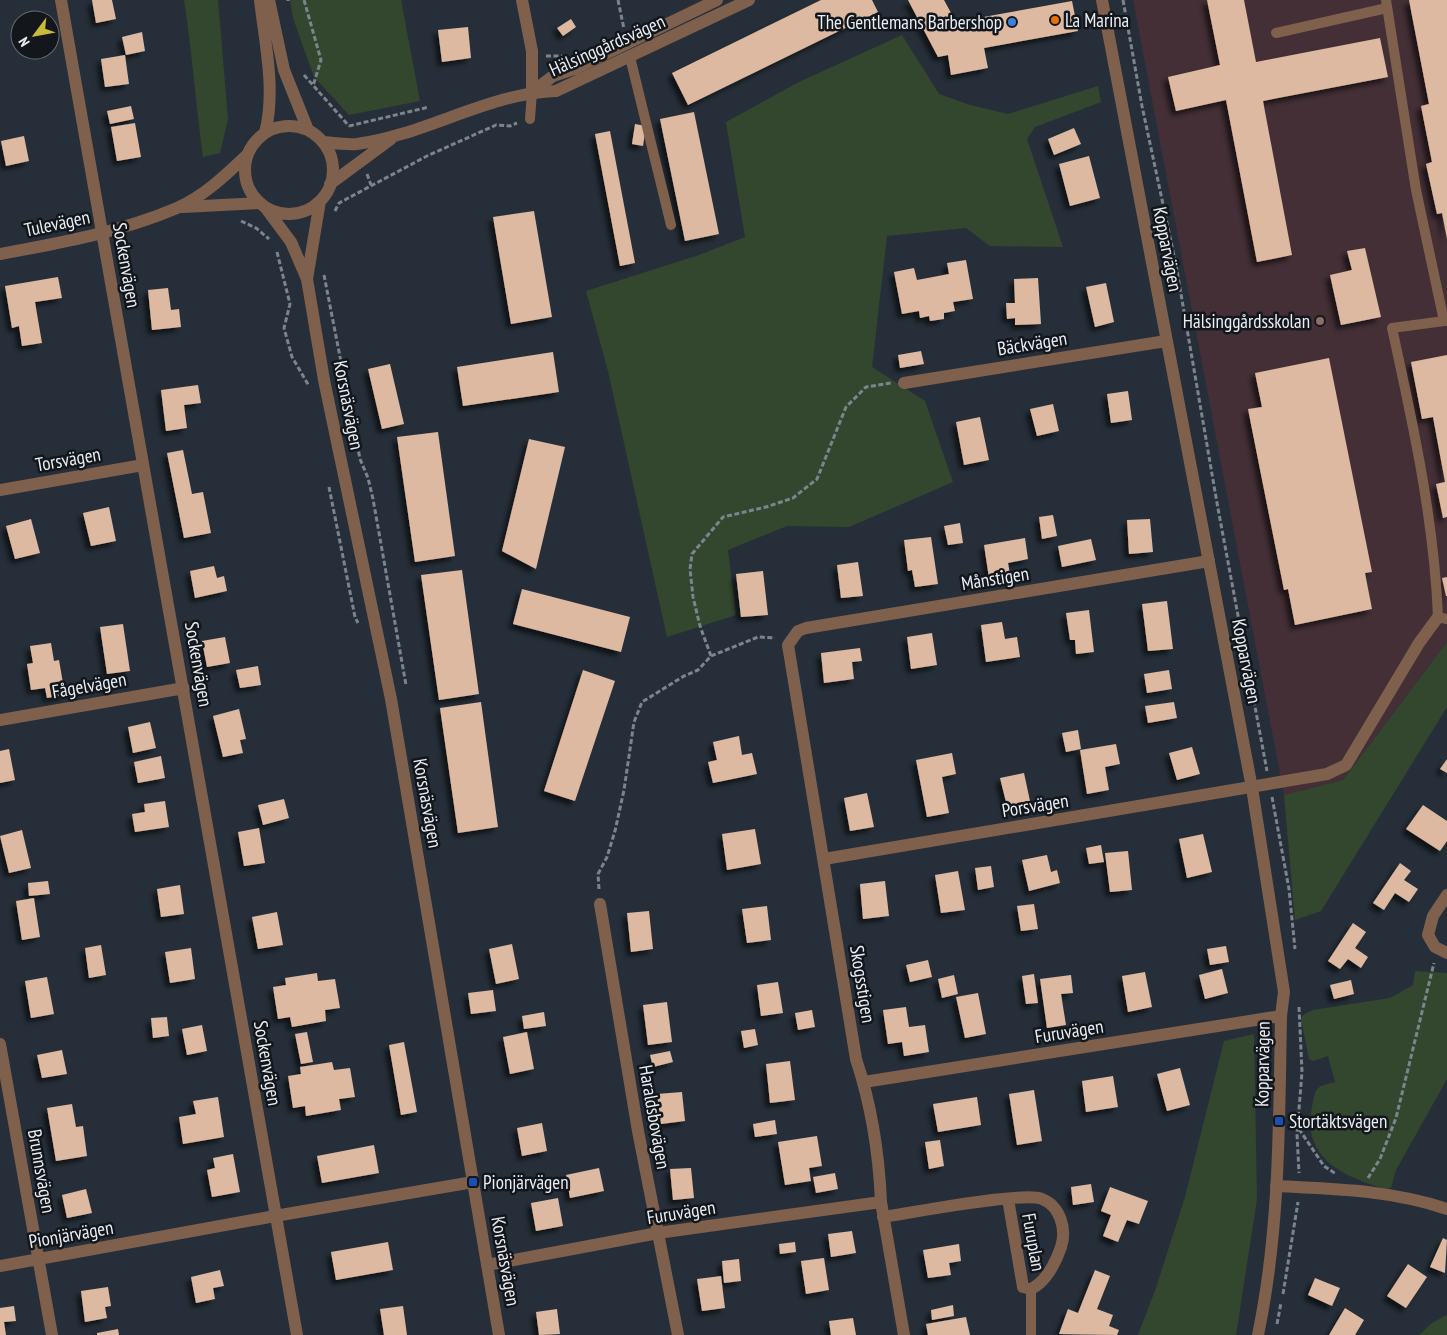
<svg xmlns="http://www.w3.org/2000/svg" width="1447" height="1335" viewBox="0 0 1447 1335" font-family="'PT Sans Narrow',sans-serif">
<defs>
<filter id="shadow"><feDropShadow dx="-4.5" dy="4.5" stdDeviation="2.5" flood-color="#0009"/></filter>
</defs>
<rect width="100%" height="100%" fill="#262f39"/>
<path fill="#432f35" d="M1133,0h314v642l-104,138 -59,15z"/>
<path fill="#33472e" d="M184,0h34l10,119 -8,34 -17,4c-7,-52 -11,-105 -19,-157z
M290,0h111l19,101 -71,14 -35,-38 -21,-59z
M902,35l37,59 31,11 38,9 90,-28 3,16 -66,25 -8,12 36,108 -73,-1 -24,-18 -79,8 -15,131 53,34 28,81 -104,45 -62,-1 -59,24 8,65 -69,22 -59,-266 -22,-80 113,-36 46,-18 -19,-115 73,-40z
M1447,642v65l-126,204 -26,9 -11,-125 59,-15z
M1415,971l32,2v106l-51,91 -5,18 -7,1c-43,-14 -82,-31 -72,-82 4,-20 3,-20 23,-25l-7,-26 -15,5 -4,-2 -8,-40 2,-4 10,-5 77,-12 23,-13z
M1254,1034l3,165 -21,136h-98l18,-47 29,-91 39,-156z
M1447,1315v20h-28l13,-12z"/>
<path fill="#deb9a1" filter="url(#shadow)" d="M92,0h20l4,19 -20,4z
M821,0h51l6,12 -190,93 -16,-32z
M908,0h36l12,22 116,-21 6,30 -94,17 4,20 -37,7 -3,-20 -10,2z
M1207,0h37l12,62 124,-24 8,39 -125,24 29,154 -35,7 -31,-162 -50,11 -8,-34 52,-12z
M1409,0h38v239l-5,-26 -5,1 -11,-50 6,-2 -11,-56 8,-2z
M571,19l5,8 -13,9 -6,-8z
M468,27l3,31 -29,4 -4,-32z
M142,32l3,19 -19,4 -4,-18z
M125,55l4,29 -24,3 -4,-28z
M131,106l3,13 -24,5 -3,-13z
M694,112l25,122 -34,7 -25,-122z
M135,123l6,34 -24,4 -6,-34z
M635,124l11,2 -3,20 -11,-2z
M1074,128l7,16 -27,11 -6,-16z
M610,131l25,132 -15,3 -25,-132z
M24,136l5,25 -23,5 -5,-25z
M1089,156l11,42 -30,8 -11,-42z
M534,211l18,106 -41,7 -18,-107z
M1365,248l16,69 -40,8 -11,-50 22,-5 -5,-19z
M966,260l7,39 -20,3 2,9 -11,2v6l-14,2 -1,-5 -9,2 -1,-7 -17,3 -8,-42 20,-4 3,12 32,-6 -2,-11z
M58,277l4,21 -27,4 7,41 -20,3 -3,-20 -7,2 -7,-42z
M1038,278l3,46 -26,1v-7l-8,1 -1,-16h9l-1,-24z
M1106,283l8,39 -19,5 -9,-40z
M168,288l3,22 8,-1 2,18 -29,3 -4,-40z
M921,351l3,13 -24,4 -2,-13z
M553,352l6,40 -96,14 -6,-39z
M1447,355v162l-4,1 -7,-34 9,-2 -12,-65 -11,2 -11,-57z
M1329,358l43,214 -7,1 7,36 -77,16 -7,-36 -4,1 -36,-181 14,-2 -7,-34z
M390,364l14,60 -22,5 -14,-60z
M198,385l3,18 -17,2 3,23 -21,3 -5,-41z
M1128,391l4,29 -21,3 -4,-29z
M1053,404l6,27 -22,5 -7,-27z
M980,417l9,43 -25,5 -8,-43z
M438,432l17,124 -40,6 -18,-125z
M529,439l36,8 -29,122 -34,-18z
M183,450l9,44 11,-2 8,41 -27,5 -17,-85z
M109,507l7,34 -25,5 -8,-33z
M1053,515l4,21 -15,3 -3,-22z
M31,519l9,34 -25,6 -9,-33z
M1150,519l3,33 -24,2 -2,-34z
M960,523l3,20 -15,2 -4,-19z
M931,537l7,47 -23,3 -3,-17 -4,1 -4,-31z
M1025,538l3,21 -20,4 2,11 -21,4 -5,-33z
M1091,539l5,21 -34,7 -4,-21z
M858,562l5,34 -22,2 -4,-33z
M214,566l3,12 7,-2 3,15 -32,7 -5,-27z
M462,570l17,124 -40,6 -18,-125z
M763,571l5,44 -27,2 -5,-43z
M1447,577v19h-1l-4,-18z
M522,589l108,28 -9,35 -108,-28z
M1167,601l6,48 -25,2 -6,-47z
M1089,610l5,42 -18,2 -1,-14h-5l-4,-27z
M1002,622l3,17 12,-2 3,20 -34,5 -5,-37z
M123,624l7,47 -23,3 -7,-47z
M932,633l5,32 -26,4 -4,-32z
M225,637l5,26 -23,4 -5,-26z
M51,643l3,18 5,-1 6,35 -18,3 -2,-10 -14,2 -4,-26 6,-1 -3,-17z
M860,648l2,13 -10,1 2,17 -30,4 -3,-30z
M258,666l3,19 -21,3 -4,-18z
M583,670l32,11 -40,120 -31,-10z
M1169,670l3,19 -25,4 -3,-19z
M481,702l17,125 -40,6 -18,-125z
M1174,702l3,16 -29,5 -3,-17z
M239,709l7,30 -6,1 3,13 -20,4 -10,-41z
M150,722l6,26 -23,5 -5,-26z
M1078,730l3,19 -15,3 -4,-19z
M739,736l3,19 10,-2 5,21 -44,9 -5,-21 9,-2 -4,-18z
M1116,744l4,20 -15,3 4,23 -22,4 -7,-44z
M1192,747l8,27 -23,6 -8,-27z
M9,749l6,31 -15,3v-32z
M952,753l4,21 -14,3 7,36 -22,4 -11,-57z
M161,756l4,22 -27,5 -4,-21z
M1447,759v14l-7,-4z
M1024,773l6,28 -23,5 -7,-28z
M867,793l7,34 -24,4 -6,-33z
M284,799l5,19 -26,7 -5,-20z
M165,801l4,26 -34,5 -3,-18 13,-2 -1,-8z
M1423,805l24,16v20l-7,10 -34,-22z
M259,828l6,35 -21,3 -6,-34z
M755,829l6,35 -34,6 -5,-36z
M22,830l9,38 -22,5 -9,-37z
M1203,834l9,38 -25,6 -8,-39z
M1101,845l3,17 -15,2 -3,-16z
M1128,851l4,39 -22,2 -5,-39z
M1047,855l4,17 6,-2 3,13 -31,8 -7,-31z
M1400,863l11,8 -7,9 14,9 -9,13 -14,-9 -11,17 -11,-7z
M991,866l3,21 -16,3 -3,-22z
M958,871l7,39 -24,3 -6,-38z
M48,881l2,13 -21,2 -1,-13z
M885,881l4,35 -26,3 -3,-35z
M180,885l4,29 -23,3 -4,-28z
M34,898l6,39 -18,3 -6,-39z
M1034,904l4,25 -17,2 -4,-25z
M767,906l4,34 -24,3 -5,-34z
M649,911l4,38 -22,3 -4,-39z
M277,912l6,33 -25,4 -6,-32z
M1353,923l13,9 -11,16 13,9 -7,11 -13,-9 -8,10 -12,-8z
M512,944l7,35 -23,5 -7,-35z
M101,945l5,30 -17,3 -4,-30z
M1226,946l3,16 -19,3 -3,-16z
M191,948l4,31 -25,4 -5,-31z
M928,960l4,17 -22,5 -4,-17z
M1222,969l6,24 -23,6 -6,-24z
M1145,972l7,35 -24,5 -6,-36z
M317,973l1,8 17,-2 5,29 -15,2 1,11 -34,6 -2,-10 -12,2 -5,-32 13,-2 -1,-7z
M1034,974l4,29 -12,1 -4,-28z
M954,975l4,19 -16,4 -4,-19z
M1071,975l2,18 -12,1 5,31 -19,3 -7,-49z
M47,977l7,37 -23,4 -6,-37z
M1351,980l3,14 -20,5 -4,-14z
M778,982l5,31 -22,3 -4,-31z
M493,990l3,21 -25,3 -3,-21z
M978,993l8,41 -21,4 -9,-41z
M667,1002l5,40 -24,3 -5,-40z
M906,1007l3,20 16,-2 4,27 -25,4 -2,-14 -14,2 -5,-34z
M812,1010l3,17 -17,3 -3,-17z
M544,1012l2,14 -22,3 -2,-13z
M167,1017l2,19 -16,2 -2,-20z
M202,1025l5,26 -20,4 -5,-26z
M755,1029l3,16 -14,3 -3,-17z
M307,1032l6,30 -12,2 -6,-30z
M527,1032l7,37 -24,5 -7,-37z
M404,1042l13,70 -16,3 -12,-70z
M62,1050l5,24 -25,4 -5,-23z
M670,1051l3,11 -20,5 -3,-12z
M790,1061l5,39 -25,3 -4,-39z
M332,1062l2,8 16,-2 5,29 -16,2 2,11 -35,6 -1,-10 -12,2 -5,-32 13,-2 -1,-7z
M1180,1068l10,37 -23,6 -10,-37z
M1113,1076l5,31 -32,5 -4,-31z
M1034,1090l8,51 -25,4 -8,-51z
M682,1092l3,29 -24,3 -4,-30z
M218,1097l6,40 -41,7 -4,-27 17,-3 -3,-13z
M977,1097l4,28 -43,7 -5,-28z
M72,1104l4,23 7,-1 4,30 -31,5 -9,-53z
M775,1120l2,14 -22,3 -2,-13z
M542,1123l5,28 -25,5 -5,-28z
M817,1136l5,30 -13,2 2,13 -26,4 -7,-43z
M940,1140l4,26 -15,3 -4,-27z
M374,1145l5,28 -57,10 -5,-27z
M233,1154l7,38 -28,5 -5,-27 8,-2 -2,-10z
M599,1168l5,23 -34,7 -4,-23z
M691,1168l3,30 -21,2 -3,-31z
M835,1173l3,16 -22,4 -3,-16z
M1091,1184l3,18 -21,3 -2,-18z
M1110,1187l38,14 -9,23 -12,-4 -9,22 -15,-6 8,-21 -10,-4z
M86,1189l6,24 -25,5 -5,-23z
M558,1198l5,28 -27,5 -5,-28z
M852,1231l4,22 -25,4 -3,-23z
M1443,1238l4,2 -2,33 -15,-6z
M388,1242l5,28 -57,10 -5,-28z
M795,1242l1,10 -16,2 -1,-10z
M959,1244l2,17 -12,2 2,12 -23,3 -5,-28z
M824,1258l5,32 -23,4 -5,-33z
M739,1259l2,22 -17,2 -2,-22z
M1408,1264l19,13 -21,31 -19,-12z
M220,1270l4,16 -11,2 2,11 -19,4 -5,-26z
M1095,1270l15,6 -13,33 16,6 -4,11 10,4 -2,5 -58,-1 9,-25 10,4z
M721,1276l4,32 -23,3 -5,-32z
M1315,1278l25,10 -8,18 -24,-11z
M108,1287l3,19 -6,1 2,11 -22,4 -4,-31z
M953,1305l1,11 -22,4 -1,-10z
M14,1306l2,15 -12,1 2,13h-6v-27z
M403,1306l4,29h-23l-4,-26z
M1345,1308l19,12 -9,15h-26z
M557,1309l3,25 -21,1 -3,-23z
M966,1317l4,18h-42l-2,-11z
M853,1318l3,17h-25l-2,-14z
M118,1329l1,6h-22v-2z"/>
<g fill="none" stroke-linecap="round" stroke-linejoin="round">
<path stroke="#7c848c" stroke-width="3" stroke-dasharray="5 2.5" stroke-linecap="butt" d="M288,0v1
M304,0l17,60 -8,26
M618,0l6,29
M1123,0l19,106 34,159 41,238 50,268
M546,56h16
M304,75l45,51
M349,126l80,-19
M367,174l4,11
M335,211l4,-8 88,-47 69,-31 14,1 7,-3
M241,221l15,7 13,11
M277,252l13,52 -6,24 8,29 17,29
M324,275l36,184 8,19 5,21 33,186
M329,487l26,130 3,6
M711,656l-11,-30 -7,-29 -3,-28 2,-15 31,-37 43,-10 27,-9 24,-19 29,-72 20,-20 25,-4
M1272,797l17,92 6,60
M599,889l-1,-15 9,-17 8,-26 9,-41 10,-68 8,-20 42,-26 14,-6 13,-14 47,-19 17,1
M1299,1007l3,65 -5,62 2,39
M1299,1129l25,37 12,8
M1368,1178l12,-19 16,-41 38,-155
M1283,1294l15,-92
M1277,1324l4,-21"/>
<path stroke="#7f604c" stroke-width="10" d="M1386,0l30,190 28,131h3
M1276,33l111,-25
M630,57l41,168
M530,119l2,-27
M1444,321l-52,7c21,96 42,191 46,289l9,2
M1031,1289v46"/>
<path stroke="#7f604c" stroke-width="12" d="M61,0l236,1335
M522,0l10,51v41
M183,207l76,-4
M0,254c60,-11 121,-22 177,-46 27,-12 49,-33 70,-53
M904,383l262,-42
M0,490l143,-25
M0,720l184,-32
M824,859l503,-85 19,-9 73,-122 19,-26
M1447,895l-14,21 -5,19 7,12 12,6
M600,904l38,227 40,204
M0,1044l52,291
M864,1082l417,-66
M1276,1186c59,3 115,4 171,23
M883,1217c27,-4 141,-26 159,-18 18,7 25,30 19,48 -5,15 -15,35 -30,42l-8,-2 -15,-88
M487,1265l171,-32 223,-31
M0,1266l275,-50 198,-34
M904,1335l-23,-133c-2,-47 -10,-98 -25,-143l-68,-414 10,-14 8,-3 403,-67"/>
<path stroke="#7f604c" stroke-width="12" d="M260,0c5,44 16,90 5,133
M269,0l15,70 24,60
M1102,0l150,788 32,204 -3,24c-2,106 -1,214 -23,319
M532,92l21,-16 21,-7 143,-69
M245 170a44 44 0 1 1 88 0a44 44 0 1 1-88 0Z
M323,142c11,1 23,3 34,2 68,-9 132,-51 199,-53l193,-91
M330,184l61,-45
M265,207l26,35 16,37 17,101 67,319 108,636
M307,279l13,-78"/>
</g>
<circle fill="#e8710a" stroke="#13171b" stroke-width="2" cx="1055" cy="20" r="5"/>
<circle fill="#3f7fe0" stroke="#13171b" stroke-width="2" cx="1012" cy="22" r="5"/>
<circle fill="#8d6e63" stroke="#13171b" stroke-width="2" cx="1320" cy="321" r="5"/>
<g fill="#1a4fb4" stroke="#13171b" stroke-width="2">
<rect x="1274" y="1116" width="10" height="10" rx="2.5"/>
<rect x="468" y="1177" width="10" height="10" rx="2.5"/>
</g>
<g text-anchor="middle" stroke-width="5" stroke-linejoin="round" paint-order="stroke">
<g font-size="19" fill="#e8eef4" stroke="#13171b" text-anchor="start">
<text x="1065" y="27">La Marina</text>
<text x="1002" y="29" text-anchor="end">The Gentlemans Barbershop</text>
<text x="1310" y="328" text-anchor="end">Hälsinggårdsskolan</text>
<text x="1289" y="1128">Stortäktsvägen</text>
<text x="483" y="1189">Pionjärvägen</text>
</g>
<g font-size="19" fill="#e8eef4" stroke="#13171b">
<text transform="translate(607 45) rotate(-24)" y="7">Hälsinggårdsvägen</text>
<text transform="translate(57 223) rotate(-12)" y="7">Tulevägen</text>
<text transform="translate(1168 249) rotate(79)" y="7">Kopparvägen</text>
<text transform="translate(127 265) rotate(80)" y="7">Sockenvägen</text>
<text transform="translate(1032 343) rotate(-9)" y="7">Bäckvägen</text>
<text transform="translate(349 405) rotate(79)" y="7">Korsnäsvägen</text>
<text transform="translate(68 459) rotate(-10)" y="7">Torsvägen</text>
<text transform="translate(995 578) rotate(-9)" y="7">Månstigen</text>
<text transform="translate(1247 661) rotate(79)" y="7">Kopparvägen</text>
<text transform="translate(199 664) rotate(80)" y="7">Sockenvägen</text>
<text transform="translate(89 685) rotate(-10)" y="7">Fågelvägen</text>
<text transform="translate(428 803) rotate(80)" y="7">Korsnäsvägen</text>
<text transform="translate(1035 805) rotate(-9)" y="7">Porsvägen</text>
<text transform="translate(863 984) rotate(81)" y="7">Skogsstigen</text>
<text transform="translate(1069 1031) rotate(-9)" y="7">Furuvägen</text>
<text transform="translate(268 1063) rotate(80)" y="7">Sockenvägen</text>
<text transform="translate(1262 1064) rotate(-89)" y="7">Kopparvägen</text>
<text transform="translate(655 1117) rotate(80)" y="7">Haraldsbovägen</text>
<text transform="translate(42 1171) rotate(80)" y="7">Brunnsvägen</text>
<text transform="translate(681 1212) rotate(-9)" y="7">Furuvägen</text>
<text transform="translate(71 1234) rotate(-10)" y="7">Pionjärvägen</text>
<text transform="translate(1034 1242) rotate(80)" y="7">Furuplan</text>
<text transform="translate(506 1261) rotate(80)" y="7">Korsnäsvägen</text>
</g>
</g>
<g transform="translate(35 35) rotate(238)"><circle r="24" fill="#13171b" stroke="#686d72"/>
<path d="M0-4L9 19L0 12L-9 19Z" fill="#c9bb3a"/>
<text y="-8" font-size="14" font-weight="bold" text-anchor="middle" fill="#e8eef4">N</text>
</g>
</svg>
